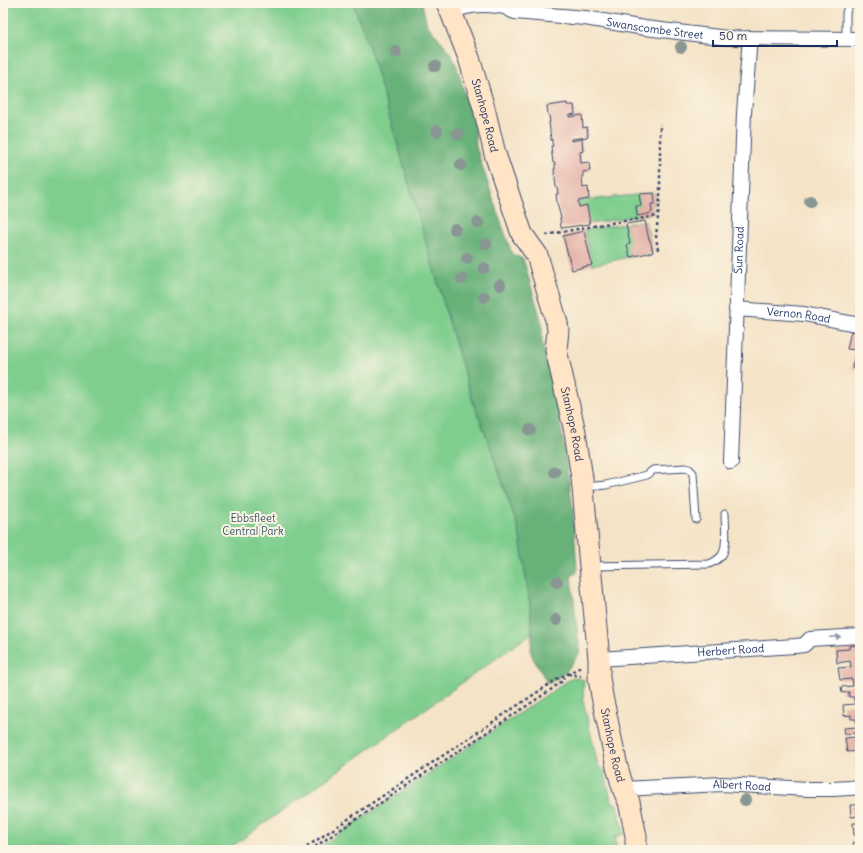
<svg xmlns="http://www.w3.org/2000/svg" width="863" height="853" viewBox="0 0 863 853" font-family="Delius,sans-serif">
<rect width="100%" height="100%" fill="#fcf5e5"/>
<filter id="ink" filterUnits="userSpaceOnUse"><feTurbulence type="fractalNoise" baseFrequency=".025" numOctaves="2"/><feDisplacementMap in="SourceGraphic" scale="8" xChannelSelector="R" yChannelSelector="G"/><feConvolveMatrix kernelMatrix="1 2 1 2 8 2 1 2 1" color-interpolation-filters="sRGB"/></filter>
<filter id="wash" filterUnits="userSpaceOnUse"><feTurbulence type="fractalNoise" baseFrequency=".012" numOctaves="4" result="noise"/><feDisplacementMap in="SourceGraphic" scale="16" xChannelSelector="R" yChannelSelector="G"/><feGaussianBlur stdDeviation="0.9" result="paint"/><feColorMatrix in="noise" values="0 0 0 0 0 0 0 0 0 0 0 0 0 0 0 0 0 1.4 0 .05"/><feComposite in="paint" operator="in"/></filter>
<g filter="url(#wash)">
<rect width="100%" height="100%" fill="#f4e3c6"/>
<path fill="#7fce8e" stroke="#4d7e76" d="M3,3h350l18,50 86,296 17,56 12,30 31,90 3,12 10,68 2,28 -305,217h-224z
M654,193l1,11h-4l1,8 -4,2 -58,10 -3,-18 -8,1 -1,-6z
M645,221l8,31 -61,13 -8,-34 19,-4z
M573,677l11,3 -1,20 15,66 6,4 7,30 7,6 6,27 -1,1 -8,3 2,13h-302z"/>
<path fill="#67b179" stroke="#41706c" d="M353,3h69l5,22 20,23 7,12 3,7 18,62 1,18 19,58 17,49 11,5 19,64v20l15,62 5,29 11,75 4,63 -6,4 9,76 -14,20 -18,12 -14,-24 -3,-7 1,-20 -2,-28 -10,-68 -3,-12 -31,-90 -12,-30 -17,-56 -86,-296z"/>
<g id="blocks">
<path fill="#e4b2a7" d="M567,103v2h7l1,9 -6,1v2l13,-2 1,13 4,-1 1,10 -17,2v2l11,-2 1,12 -3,1 1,11 8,-1 1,9 -7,1v4h-1l1,12 5,-1 1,12 -11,2 1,6 8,-2 3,19 -29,4 -1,-10h1l-4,-15 -1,-9h2l-1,-7h-1l-2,-18h1v-6h-2l-2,-17h2l-1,-3v-4l-1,1 -2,-18h1l-1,-7h-1l-1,-9z
M654,193l1,11h-4l1,8 -4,2 -11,2 -1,-10h5l-2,-12z
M645,221l4,19h1l3,12 -23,5 -3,-12 3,-1 -4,-20z
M584,231l8,34 -20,5 -9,-34z
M851,331l9,2v36l-8,-1 4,-18 -9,-1z
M860,645v106l-13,1 -2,-14 11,-1v-4l-11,1 -1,-6 13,-1 -1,-8h-5v-4l-7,1 -1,-11 12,-1 -1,-4v-3h-5v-5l-7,1 -1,-6 12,-1 -1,-7 -12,1 -2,-12 13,-1 -1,-6 -13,2 -1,-13 13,-1v-3z
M860,758v11h-4l-1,-10z
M850,805h10v11l-9,1z
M853,823h7v12h-6z
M853,842h7v8h-6z"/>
</g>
</g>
<g filter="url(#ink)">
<use href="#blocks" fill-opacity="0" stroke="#3c4a6e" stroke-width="1"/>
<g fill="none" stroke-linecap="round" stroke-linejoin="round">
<g stroke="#3c4a6e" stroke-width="9">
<path id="service" d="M846,39v-26l2,-7 5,-3
M585,487l21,-2 41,-10 6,-5 32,-2 4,1 4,4 3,46
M592,566l117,-2c5,-2 10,-5 13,-9 6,-9 3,-31 3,-41"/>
</g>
<g stroke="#3c4a6e" stroke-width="16">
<g id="minor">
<path id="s1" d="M451,12c18,-7 33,-9 53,-5 4,1 7,4 11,5l70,6 60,10 82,10 133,1"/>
<path id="s2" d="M736,309l68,5 56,11"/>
<path id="s3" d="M731,462l13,-349 5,-63 1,-12"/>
<path id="s4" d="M599,659l196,-13 9,-1 6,-6 50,-3"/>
<path id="s5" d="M623,789l99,-5 85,5h26l16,-1 11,-1"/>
</g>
</g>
<g stroke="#3c4a6e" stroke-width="23">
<g id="secondary">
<path id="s6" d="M447,3l4,9 18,46 15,50 11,46 27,80 15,21 20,68 1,7 -2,20 19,82 7,46 8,88 9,93v19l3,18 15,71 7,24 5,11 7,34v14"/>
</g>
</g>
<path stroke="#3c4a6e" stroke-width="2.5" stroke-dasharray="3 3" stroke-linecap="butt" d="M546,235l58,-11 54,-8
M658,250l-2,-14 4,-38v-74
M568,674l13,2
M302,850l255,-171 24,-12
M310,850l239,-159 12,-9 3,-5"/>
<use href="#service" stroke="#fff" stroke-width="7"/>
<use href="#minor" stroke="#fff" stroke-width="14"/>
<use href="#secondary" stroke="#ffe4c6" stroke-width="21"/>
</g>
<g fill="#8a9693">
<circle cx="681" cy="47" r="6"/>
<circle cx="396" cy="52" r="6"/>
<circle cx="435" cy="66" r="6"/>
<circle cx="437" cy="131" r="6"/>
<circle cx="458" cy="134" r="6"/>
<circle cx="461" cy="165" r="6"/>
<circle cx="810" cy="201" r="6"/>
<circle cx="478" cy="223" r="6"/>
<circle cx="455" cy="229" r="6"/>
<circle cx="486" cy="244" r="6"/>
<circle cx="467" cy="258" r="6"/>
<circle cx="484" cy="268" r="6"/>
<circle cx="462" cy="279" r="6"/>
<circle cx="500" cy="285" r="6"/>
<circle cx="484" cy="297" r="6"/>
<circle cx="530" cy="430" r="6"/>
<circle cx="555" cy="472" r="6"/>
<circle cx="557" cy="582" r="6"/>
<circle cx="556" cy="620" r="6"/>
<circle cx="745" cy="800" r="6"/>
</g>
<defs><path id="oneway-solid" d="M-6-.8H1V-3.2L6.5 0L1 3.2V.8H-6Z"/></defs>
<use fill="#8d97ae" href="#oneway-solid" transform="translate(835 637) rotate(-3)"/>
</g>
<g text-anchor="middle" stroke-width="4" stroke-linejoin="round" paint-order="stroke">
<g font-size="11" fill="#1b2f5e" stroke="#fcf5e5">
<text dy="4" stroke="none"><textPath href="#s1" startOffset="207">Swanscombe Street</textPath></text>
<text dy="4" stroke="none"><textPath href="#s6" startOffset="119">Stanhope Road</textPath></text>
<text dy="4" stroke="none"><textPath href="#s3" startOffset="212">Sun Road</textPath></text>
<text dy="4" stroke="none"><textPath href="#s2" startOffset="63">Vernon Road</textPath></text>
<text dy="4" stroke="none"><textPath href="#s6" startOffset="443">Stanhope Road</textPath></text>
<text dy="4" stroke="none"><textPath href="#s4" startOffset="132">Herbert Road</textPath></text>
<text dy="4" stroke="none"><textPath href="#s6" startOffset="767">Stanhope Road</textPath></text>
<text dy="4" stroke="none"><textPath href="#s5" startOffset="119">Albert Road</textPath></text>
</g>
<g font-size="11" fill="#34576a" stroke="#fcf5e5">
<text x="253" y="522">Ebbsfleet<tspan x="253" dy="13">Central Park</tspan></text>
</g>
</g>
<rect width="863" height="853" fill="none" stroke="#fcf5e5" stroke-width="16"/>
<path d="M713 40v6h124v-6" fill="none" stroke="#1b2f5e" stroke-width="2"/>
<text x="719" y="40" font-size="12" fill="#1b2f5e" stroke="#fcf5e5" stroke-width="3" paint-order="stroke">50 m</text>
</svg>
